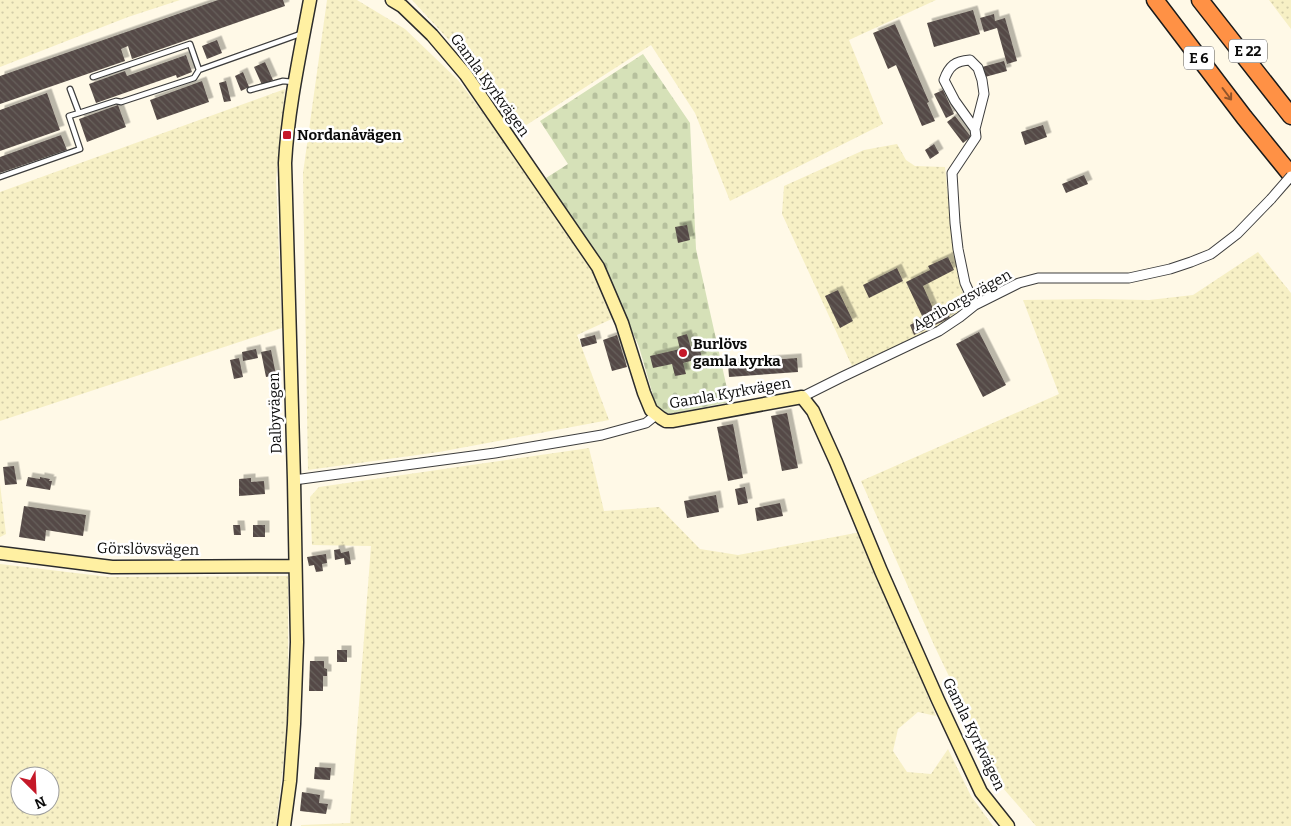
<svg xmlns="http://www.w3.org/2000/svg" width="1291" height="826" viewBox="0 0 1291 826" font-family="Bitter,serif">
<defs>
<pattern id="farmland-dots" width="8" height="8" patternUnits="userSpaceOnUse" patternTransform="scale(1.25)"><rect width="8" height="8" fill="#f7f0c5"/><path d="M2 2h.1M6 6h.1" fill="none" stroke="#d2cca8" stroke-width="1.8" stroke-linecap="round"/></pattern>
<pattern id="cemetery-stones" width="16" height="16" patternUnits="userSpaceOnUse" patternTransform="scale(1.25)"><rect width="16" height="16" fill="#d6e1b8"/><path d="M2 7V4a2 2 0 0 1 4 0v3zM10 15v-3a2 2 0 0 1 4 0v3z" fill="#b6c09d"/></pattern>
<pattern id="building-back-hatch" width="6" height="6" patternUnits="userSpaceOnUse" patternTransform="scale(1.25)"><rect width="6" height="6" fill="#544a46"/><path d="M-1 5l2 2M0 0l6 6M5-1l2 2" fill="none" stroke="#68605c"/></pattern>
<filter id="shadow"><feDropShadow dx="4.5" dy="-4.5" stdDeviation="0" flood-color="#0004"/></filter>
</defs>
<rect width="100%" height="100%" fill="#fff9e7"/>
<path fill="url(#farmland-dots)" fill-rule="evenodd" d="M0,0h180l-52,17 -128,50z
M327,0h30l48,29 53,51 73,96 64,98 21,43 -39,18 32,85 -170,32 -131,18 -5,-297z
M412,0h524l-87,40 34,84 -153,77 -35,-88 -44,-68 -137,88 -65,-93z
M1269,0h22v29z
M285,89l-9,91 6,148 -282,93v-229z
M897,144l9,16 9,6 30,1 6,60 12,67v8l-2,7 -6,6 -17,12 -86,39 -70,-152 2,-28 80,-36z
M1258,252l33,41v533h-255l-34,-39 -68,-142 -73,-164 198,-87 -36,-94 73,-1 53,1 44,-5z
M589,448l15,63 55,-4 41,42 38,6 123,-23 75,184 -18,-4 -20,17 -5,22 14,21 24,2 17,-25 23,47 22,30h-692v-1l49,-2 21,-277 -59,-1 -2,-48 9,-10z
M0,484l6,50 -6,3z
M0,564l109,13 179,-1v148l-12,102h-276zM20,776h30v30h-30z"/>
<path fill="url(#cemetery-stones)" d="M643,54l47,69 6,126 34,153 -61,12 -12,-5 -18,-62 -34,-80 -59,-89 22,-14 -28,-43z"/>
<path fill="url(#building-back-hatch)" filter="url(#shadow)" d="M218,0h65l2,6 -153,53 -4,-13 -7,3 4,12 -125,43v-28z
M973,10l7,24 -46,13 -7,-24z
M994,14l1,7 10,-3 12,43 -10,3 -10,-36 -13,4 -4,-14z
M895,24l34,78 -2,1 8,18 -13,5 -26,-61 -8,4 -15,-36z
M217,40l5,13 -15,6 -5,-13z
M186,55l6,17 -15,6 -1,-3 -80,28 -7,-19 36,-13 2,5z
M1004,61l3,10 -22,6 -3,-10z
M265,62l8,18 -11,5 -8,-18z
M243,72l6,15 -8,4 -6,-15z
M202,81l7,21 -52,18 -7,-20z
M226,81l5,20 -7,1 -5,-19z
M943,90l11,24 -8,4 -12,-24z
M47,93l13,37 -60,21v-41z
M118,105l8,22 -39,15 -8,-23z
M955,116l16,21 -8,6 -16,-21z
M1043,125l4,12 -22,8 -4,-13z
M61,135l6,15 -67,23v-16z
M934,144l5,9 -9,6 -5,-9z
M1084,175l4,9 -22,9 -4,-9z
M687,225l3,15 -12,3 -3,-16z
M948,257l6,13 -31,16 12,27 11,-5 4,10 -36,17 -4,-10 13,-7 -17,-36 24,-12 -2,-4z
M897,268l6,13 -34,17 -6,-13z
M838,290l15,31 -13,7 -15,-32z
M979,332l27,53 -23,12 -27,-53z
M687,334l4,14 8,-2 3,12 -19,5 3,11 -11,2 -3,-12 -19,4 -3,-12 30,-7 -3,-12z
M595,335l2,8 -15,4 -2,-8z
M617,335l10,32 -15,4 -9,-31z
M256,349l2,9 -15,3 -1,-9z
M271,350l5,25 -10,2 -5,-25z
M239,358l4,19 -9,2 -4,-19z
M797,358l1,14 -69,5 -1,-14z
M787,413l11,55 -16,3 -11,-55z
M733,424l10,54 -15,3 -11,-54z
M14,466l3,18 -12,1 -2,-18z
M28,477l12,2v-2l10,2 -1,2h3l-2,9 -24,-4z
M251,478v4l13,-1 1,13 -26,2v-17z
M745,487l3,16 -10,2 -3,-16z
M716,495l3,17 -32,6 -3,-17z
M780,503l3,13 -26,5 -2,-13z
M24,506l62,9 -3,21 -37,-6 -1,11 -26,-4z
M233,525h7l1,10h-7z
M253,525h12v12h-12z
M340,549l1,4 8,-2 2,13 -6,1 -1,-7 -9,2 -1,-10z
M326,554l1,9 -5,1 1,7 -7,1 -2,-7 -5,1 -2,-9z
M337,650h10v12h-10z
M310,661h14v7l3,1v7h-4v15h-14z
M315,767l16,1 -1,12 -16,-1z
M302,792l18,3 -1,8 9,1 -2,10 -26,-3z"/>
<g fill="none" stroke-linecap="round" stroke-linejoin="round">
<g stroke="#3d3d3d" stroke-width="7">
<path id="lane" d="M93,77l97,-33 9,26
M70,89l9,24 37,-12 5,1 73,-24 5,-8 104,-37
M250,90l33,-9 10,1
M0,177l80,-28 -11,-33 10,-3"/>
</g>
<g stroke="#3d3d3d" stroke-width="11">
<path id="street" d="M975,129l-20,-28 -11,-21c5,-14 11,-19 26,-20l8,8 4,12 2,14 -9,35 1,8 -24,36 3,50 3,26 7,34 10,22
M802,397l40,-20 97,-46 21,-14 15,-12 44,-22 19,-5h91l41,-9 21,-7 20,-8 26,-20 34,-35
M294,480l201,-27 107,-18 44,-12 10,-8"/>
</g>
<g stroke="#2c2c2c" stroke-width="15">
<path id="secondary" d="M392,0l10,6 30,29 34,40 132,192 24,56 22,70 7,17 10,8 5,3h6l130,-24 11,14 23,51 45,109 57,129 43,92 27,34
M0,553l112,14 183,-1
M284,826l6,-45 4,-57 3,-82 -3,-162 -9,-317c3,-55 15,-109 25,-163"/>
</g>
<g stroke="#1b1b1b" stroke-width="19">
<path id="highway" d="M1155,0l89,117 47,58
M1200,0l91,116"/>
</g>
<use href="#lane" stroke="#fff" stroke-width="4.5"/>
<use href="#street" stroke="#fff" stroke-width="9"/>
<use href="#secondary" stroke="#fff0a2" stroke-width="12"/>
<use href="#highway" stroke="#ff9145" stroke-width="16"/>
<g stroke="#3d3d3d" stroke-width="11" stroke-linecap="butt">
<path id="street-bridge" d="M1271,199l20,-23"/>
</g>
<use href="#street-bridge" stroke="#fff" stroke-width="9"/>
</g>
<defs><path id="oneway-shaft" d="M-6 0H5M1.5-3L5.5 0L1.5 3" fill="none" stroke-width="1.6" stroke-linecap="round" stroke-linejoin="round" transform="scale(1.25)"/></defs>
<use stroke="#91542a" href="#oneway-shaft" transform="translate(1227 94) rotate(53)"/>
<g fill="#c51828" stroke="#fff" stroke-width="2">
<rect x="282" y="130" width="10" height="10" rx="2.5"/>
<circle cx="683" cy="353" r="5"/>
</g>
<g text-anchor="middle" stroke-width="5" stroke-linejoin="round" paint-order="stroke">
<g fill="#fff" stroke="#545454" stroke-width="1">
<rect x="1229" y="39.5" width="38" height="23" rx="4"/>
<rect x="1184" y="46.5" width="30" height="23" rx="4"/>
</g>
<g font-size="14" font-weight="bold" fill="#0a0a0a">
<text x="1248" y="56">E 22</text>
<text x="1199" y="63">E 6</text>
</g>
<g font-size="15" fill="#0a0a0a" stroke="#fff">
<text transform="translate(490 85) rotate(54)" y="5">Gamla Kyrkvägen</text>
<text transform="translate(962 300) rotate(-29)" y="5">Agriborgsvägen</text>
<text transform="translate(730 393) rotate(-10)" y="5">Gamla Kyrkvägen</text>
<text transform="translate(275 413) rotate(-92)" y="5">Dalbyvägen</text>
<text transform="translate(148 549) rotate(1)" y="5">Görslövsvägen</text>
<text transform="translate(974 734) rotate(64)" y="5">Gamla Kyrkvägen</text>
</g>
<g font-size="15" font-weight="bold" fill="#0a0a0a" stroke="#fff" text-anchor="start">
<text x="297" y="140">Nordanåvägen</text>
<text x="693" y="349">Burlövs<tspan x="693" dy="17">gamla kyrka</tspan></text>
</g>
</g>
<g transform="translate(35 791) rotate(156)"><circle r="24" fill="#ffffff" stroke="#9d9d9d"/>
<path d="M0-4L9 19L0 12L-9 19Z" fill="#c51828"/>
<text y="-8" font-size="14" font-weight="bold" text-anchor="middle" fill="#0a0a0a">N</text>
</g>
</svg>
